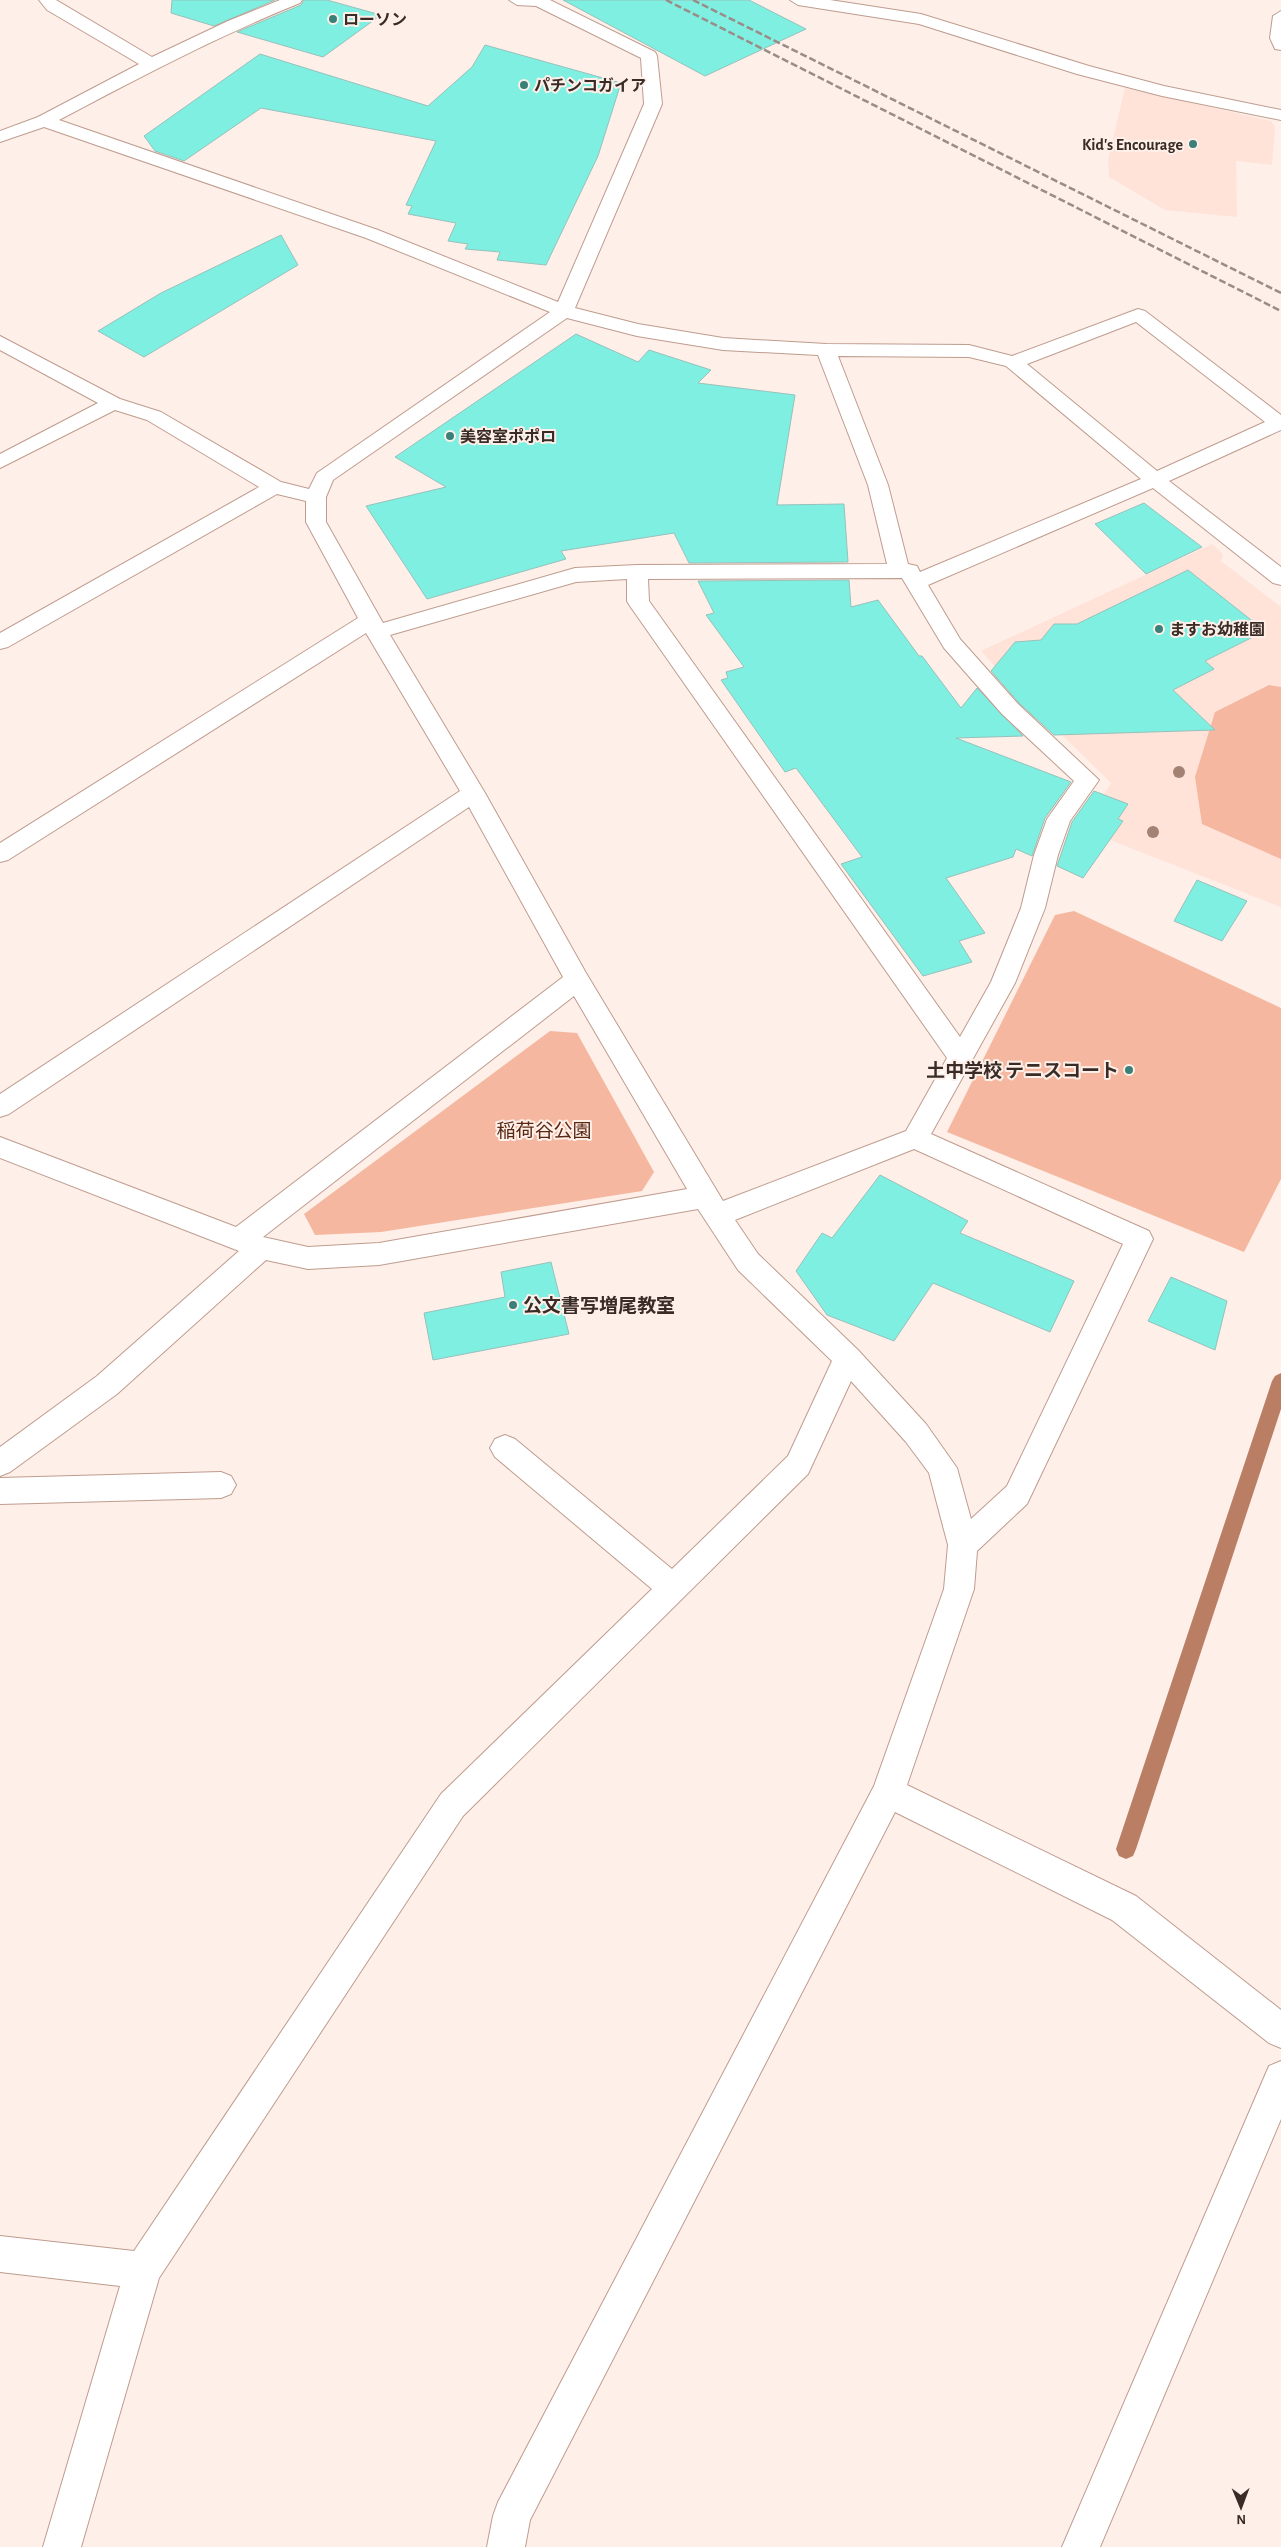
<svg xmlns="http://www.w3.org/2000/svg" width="1281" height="2547" viewBox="0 0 1281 2547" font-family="'Alegreya Sans','Noto Sans JP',sans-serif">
<rect width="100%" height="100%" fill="#feefe9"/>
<path fill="#ffe3d9" d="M1125,88l146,33 4,6 -3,38 -36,-4 1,56 -72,-7 -56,-33 -1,-17z
M1212,544l11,10 -2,7 60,46v300l-199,-78 29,-46 -97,-95 -33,-37z"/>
<path fill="#f5b79f" d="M1269,685l12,2v172l-79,-35 -7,-47 20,-65z
M1074,911l207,97v171l-37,73 -297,-120 108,-217z
M550,1031l27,2 77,139 -12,19 -261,41 -66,3 -11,-21z"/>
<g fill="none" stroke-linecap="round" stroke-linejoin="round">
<path fill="#ba7e65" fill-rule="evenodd" d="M1281,1373v36l-145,440 -3,7 -7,3 -7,-3 -3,-7 156,-468 3,-5z"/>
</g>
<path fill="#7fefe1" stroke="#96c1bb" d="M172,0h103l-61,26 -43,-13z
M304,0h23l54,15 -58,42 -86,-25 64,-27z
M563,0h186l57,29 -101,47z
M485,45l136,38 -23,73 -52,109 -49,-5 3,-8 -35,-3 3,-5 -20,-3 8,-18 -48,-9 4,-8 -6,-1 30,-64 -175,-33 -77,53 -29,-10 -11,-15 116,-82 168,52 44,-39z
M281,235l17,30 -154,92 -46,-26 63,-38z
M576,334l62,28 11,-12 62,20 -13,13 97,12 -18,110 67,-1 4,58 -159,1 -15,-30 -113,18 5,8 -139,40 -61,-93 80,-19 -51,-30z
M1144,503l58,44 -56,27 -51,-50z
M1188,570l77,61 -60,30 9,8 -41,21 42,40 -161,5 -35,-32 -28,-32 24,-29 26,-2 13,-16h23z
M849,580l2,27 27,-7 41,56h3l39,52 16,-20 46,48 -67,2 115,44 -26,36 -13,38 -16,-7 -3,8 -67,21 39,55 -26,8 13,21 -49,14 -82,-112 21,-7 -66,-89 -11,4 -64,-92 7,-2 -2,-6 18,-5 -38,-52 8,-2 -16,-32z
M1094,791l34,13 -10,15 5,2 -40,57 -26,-12 15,-44z
M1197,880l50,21 -25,40 -48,-20z
M880,1175l88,46 -8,12 114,48 -24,51 -117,-49 -39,58 -67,-26 -31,-44 26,-38 10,5z
M551,1262l18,72 -136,26 -9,-47 81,-16 -4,-25z
M1171,1277l56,24 -12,49 -67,-29z"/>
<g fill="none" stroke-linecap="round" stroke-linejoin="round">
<g stroke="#bf9c8e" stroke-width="2">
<path id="minor" d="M39,0h17l96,57 76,-36 52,-21h22l-2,3c-84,34 -162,75 -241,117l319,110 180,72 86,-198 -3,-46 -105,-52 -19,-1 -8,-5h41l105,52 2,4 5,48 -87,204 63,16 85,14 103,6 143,1 43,11 126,-47 7,2 136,104v15l-112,51 112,86v18l-8,-2 -120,-95 -225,97 32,54 58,65 81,76 -29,41 -12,34 -13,53 -30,75 -84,151 218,97 4,8 -126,265 -50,47 -3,38 -67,196 229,111 145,114v38l-12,-5 -157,-123 -217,-108 -365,708 -5,27h-38l6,-31 5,-14 376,-716 70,-197 4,-44 -19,-72 -23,-31 -55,-61 -43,93 -345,342 -304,462 -78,269h-38l77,-261 -120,-14v-36l134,15 307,-457 211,-205 -157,-132 -5,-9 5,-9 10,-4 10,4 157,130 116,-113 44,-95 -94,-91 -40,-61 -319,56 -71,4 -42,-9 -149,134 -107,78 -10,4v-29l97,-71 142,-125 -239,-93v-21l236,90 327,-250 -94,-170 -460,307 -9,3v-23l460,-303 -94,-158 -358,227 -8,2v-19l358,-225 -52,-96v-21l-29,-7 -269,153 -8,2v-16l259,-146 -112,-67 -32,-10 -115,58v-14l98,-51 -98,-53v-14l120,63 41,13 120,70 28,7 8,-16 233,-161 -184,-74 -322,-111 -44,15v-11l38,-14 101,-53 -92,-54zM567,318l70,18 86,14 95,5 50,130 19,79 -250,1 -62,3 -192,55 -57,-101v-25l7,-17zM1136,322l129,100 -108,49 -130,-107zM838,356l131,1 37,9 135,113 -221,93 -3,-6 -9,-2 -20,-79zM902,578l42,70 58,66 72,67 -27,38 -13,36 -13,53 -30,74 -31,55 -311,-436 -1,-22zM627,579v22l3,5 317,452 -41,73 -183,70 -137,-228 -101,-180 -95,-158 186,-53zM574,996l113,193 -308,54 -71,4 -45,-10zM914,1149l209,95 -116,242 -36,33 -14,-51 -31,-44 -68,-74 -100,-96 -23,-34z
M790,0h40l91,14 168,52 75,20 117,24v10l-119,-24 -85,-22 -158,-50 -121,-19z
M1281,11v39l-6,-1 -5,-11 3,-22z
M221,1472l10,4 5,9 -5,9 -10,4 -221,6v-26z
M1281,2061v58l-181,428h-38l207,-481z"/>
</g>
<use href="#minor" fill="#fff" fill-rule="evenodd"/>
<path stroke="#9a8c86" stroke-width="2.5" stroke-dasharray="7 3" stroke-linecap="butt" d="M666,0l615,311
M693,0l588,293"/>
</g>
<g fill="#a48273">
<circle cx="1179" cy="772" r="6"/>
<circle cx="1153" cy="832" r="6"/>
</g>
<g fill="#3a8078" stroke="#feefe9" stroke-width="2">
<circle cx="333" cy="19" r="5"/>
<circle cx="524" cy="85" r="5"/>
<circle cx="1193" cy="144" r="5"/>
<circle cx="450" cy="436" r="5"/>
<circle cx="1159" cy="629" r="5"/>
<circle cx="1129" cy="1070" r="5"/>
<circle cx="513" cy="1305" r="5"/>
</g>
<g text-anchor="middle" stroke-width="4" stroke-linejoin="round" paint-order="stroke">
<g font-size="16" font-weight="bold" fill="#392b25" stroke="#feefe9" text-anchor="start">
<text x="343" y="25">ローソン</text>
<text x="534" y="91">パチンコガイア</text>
<text x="1183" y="150" text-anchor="end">Kid's Encourage</text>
<text x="460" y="442">美容室ポポロ</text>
<text x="1169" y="635">ますお幼稚園</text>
</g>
<g font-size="19" font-weight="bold" fill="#392b25" stroke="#feefe9" text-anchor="end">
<text x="1119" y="1077">土中学校 テニスコート</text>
<text x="523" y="1312" text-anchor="start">公文書写増尾教室</text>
</g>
<g font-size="19" fill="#5b2812" stroke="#feefe9">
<text x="544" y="1137">稲荷谷公園</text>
</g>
</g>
<g transform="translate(1241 2507) rotate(179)" stroke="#feefe9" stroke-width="4" paint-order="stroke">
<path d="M0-4L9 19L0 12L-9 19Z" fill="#392b25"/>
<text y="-8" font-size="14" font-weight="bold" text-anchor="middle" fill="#392b25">N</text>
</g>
</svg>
